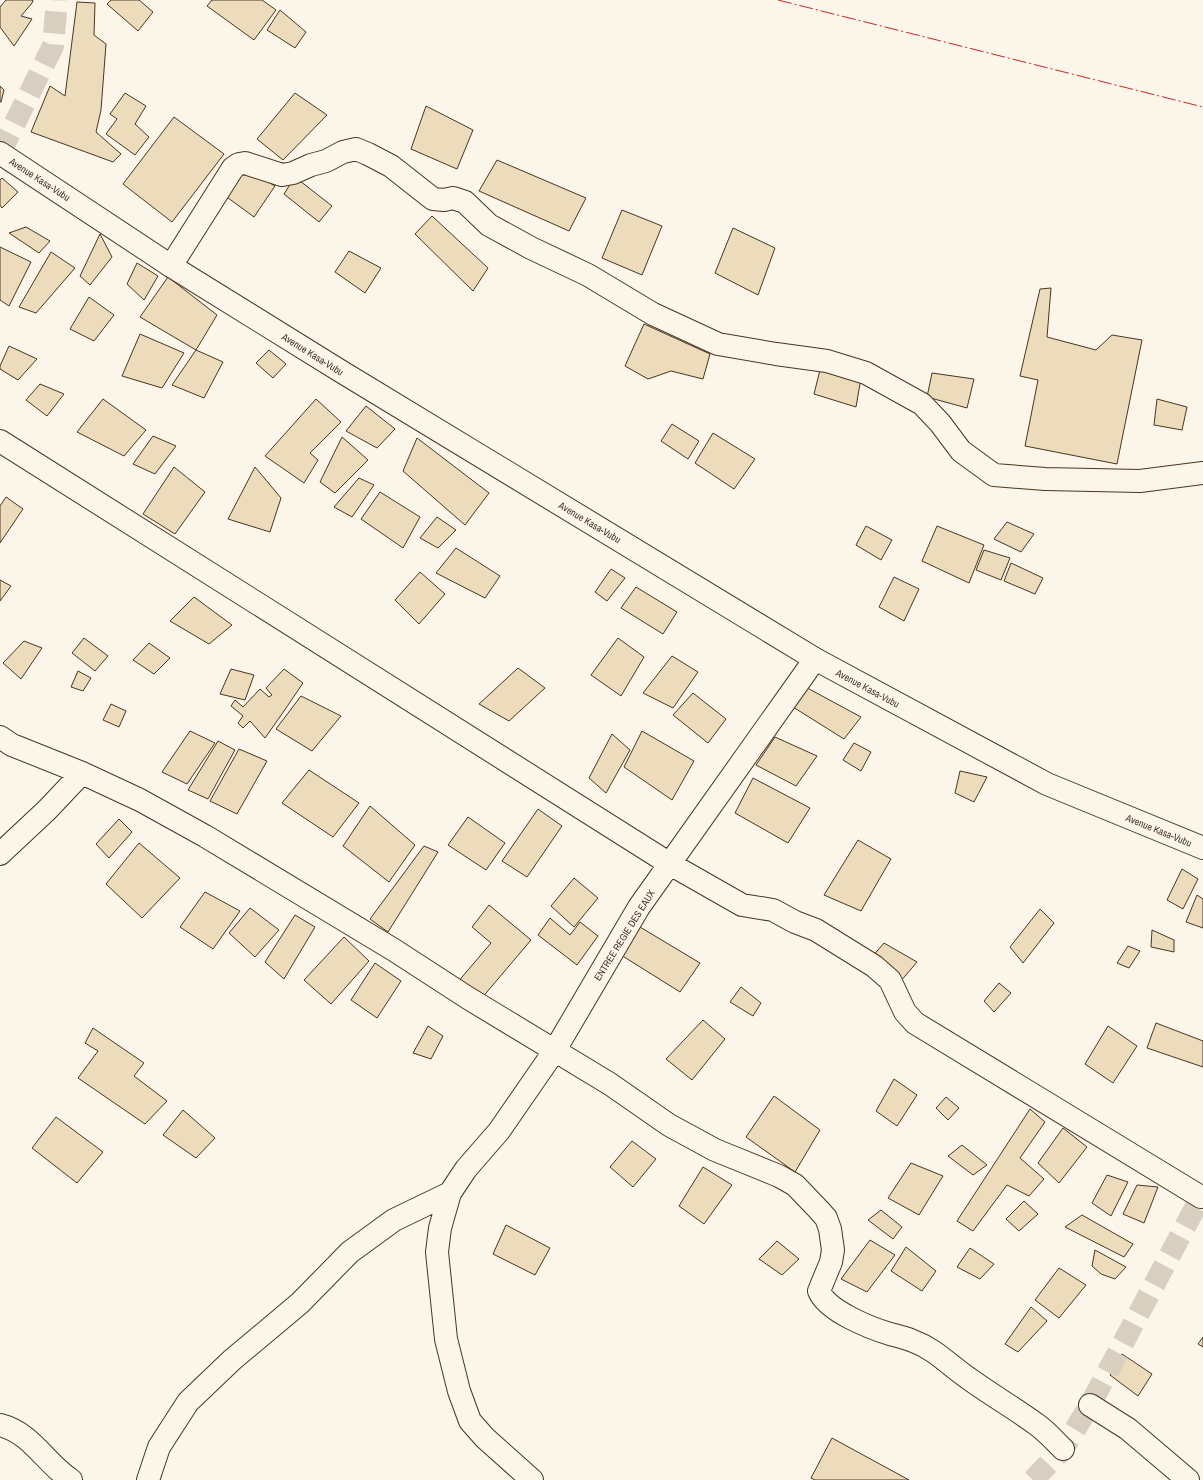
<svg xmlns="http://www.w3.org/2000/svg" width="1203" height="1480" viewBox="0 0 1203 1480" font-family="'Archivo Narrow',sans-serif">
<rect width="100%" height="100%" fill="#fbf6e9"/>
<path fill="#ecdcbc" stroke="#4a3520" d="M6,0h27l-1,3 -11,13 11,3 -18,27 -14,-19v-20z
M111,0h28l14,12 -15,19 -31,-27z
M212,0h50l14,10 -22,30 -47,-34z
M77,2l18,1 -1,32 12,9 -5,66 -5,22 25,22 -8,8 -82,-30 19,-46 15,10z
M280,10l26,22 -11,16 -28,-18z
M0,86l4,4 -3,12h-1z
M125,93l21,13 -11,18 14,13 -14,18 -29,-21 11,-15 -7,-5z
M295,93l32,22 -44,45 -26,-21z
M426,106l47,24 -16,39 -46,-20z
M174,117l50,37 -52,68 -49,-38z
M497,160l89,38 -17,33 -90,-40z
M241,166l34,20 -21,31 -34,-25z
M295,177l37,29 -13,16 -35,-28z
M2,178l16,14 -16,16 -2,-3v-25z
M622,210l40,16 -20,49 -40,-17z
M432,216l56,52 -15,23 -58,-57z
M26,227l24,14 -11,12 -30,-20z
M733,228l42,20 -17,47 -43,-22z
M100,234l12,23 -22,28 -10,-9z
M0,247l31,15 -22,44 -9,-6z
M349,251l32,17 -16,25 -30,-21z
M51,252l24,16 -39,45 -17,-6z
M137,263l21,13 -14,24 -17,-16z
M168,277l49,38 -21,35 -56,-33z
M1051,288l-4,49 49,13 16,-15 30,5 -25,124 -92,-18 13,-66 -18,-4 20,-87z
M89,297l25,18 -20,26 -24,-12z
M644,324l66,30 -7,25 -32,-8 -23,8 -23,-13z
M140,334l44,19 -22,35 -40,-12z
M9,346l28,13 -19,21 -18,-11v-3z
M196,350l27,12 -19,36 -32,-13z
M269,350l17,14 -13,14 -17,-15z
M821,366l40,12 -5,29 -42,-13z
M932,373l42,6 -7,29 -40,-11z
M40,384l24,10 -17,22 -21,-16z
M103,399l43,31 -22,26 -47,-24z
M316,399l25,23 -31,31 8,7 -14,23 -39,-27z
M1157,399l30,8 -5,23 -28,-5z
M366,406l29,23 -18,19 -31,-17z
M672,424l27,17 -11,18 -27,-18z
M713,433l42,26 -21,30 -39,-26z
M153,436l23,10 -21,28 -22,-10z
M342,437l26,23 -33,33 -15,-11z
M417,438l72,55 -24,32 -62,-54z
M174,467l31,25 -30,42 -32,-20z
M255,467l26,31 -11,34 -42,-13z
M359,478l15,7 -22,32 -18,-10z
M380,492l40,25 -17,31 -42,-29z
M6,497l17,12 -23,34v-37z
M437,517l19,13 -18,18 -18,-10z
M1007,522l27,12 -13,18 -27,-13z
M866,526l26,14 -11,20 -25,-15z
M937,526l47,19 -15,38 -47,-22z
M456,548l44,28 -15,22 -49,-25z
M984,550l26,8 -9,22 -25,-10z
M1011,563l32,15 -8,16 -31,-13z
M611,569l14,9 -18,23 -12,-9z
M420,572l25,22 -26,30 -24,-24z
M894,577l25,12 -15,32 -25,-14z
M0,580l11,6 -11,15z
M636,587l41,25 -14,22 -42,-26z
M194,597l38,28 -23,19 -39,-23z
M84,638l24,18 -13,15 -23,-18z
M618,638l26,19 -23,39 -30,-21z
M24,641l18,7 -21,31 -18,-16z
M149,643l21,15 -16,16 -21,-14z
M672,656l26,16 -25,36 -30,-15z
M518,668l27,20 -36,33 -30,-17z
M231,669l23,6 -9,25 -25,-6z
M284,669l19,14 -19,28 -19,27 -15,-17 -7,7 -5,-5 5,-7 -12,-10 4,-6 8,7 17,-18 9,8 3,-2 -6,-7z
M78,671l13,7 -8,13 -12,-4z
M798,683l63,34 -17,22 -51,-32z
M693,693l33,26 -18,24 -35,-28z
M301,696l40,20 -29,35 -36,-22z
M111,704l15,7 -7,16 -16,-7z
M190,731l25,12 -28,41 -25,-12z
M642,731l52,30 -22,39 -48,-33z
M612,734l18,16 -24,43 -17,-15z
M775,737l42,19 -21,30 -40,-21z
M218,741l17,9 -27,49 -20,-9z
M854,743l17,9 -10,19 -18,-11z
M239,749l28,12 -30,53 -27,-13z
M309,770l50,33 -26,34 -51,-34z
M960,771l27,6 -13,25 -19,-9z
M753,778l57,30 -22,35 -53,-30z
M370,806l45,39 -26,37 -46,-36z
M538,809l24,17 -35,51 -25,-16z
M468,817l37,26 -19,27 -38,-25z
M119,819l13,13 -23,26 -13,-14z
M858,840l33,19 -30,52 -37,-16z
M139,843l41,35 -38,40 -36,-34z
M424,846l14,6 -50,80 -18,-13z
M1182,869l16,10 -15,30 -16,-9z
M574,878l24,20 -24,29 -23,-21z
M205,892l35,19 -27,38 -33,-22z
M1197,895l6,4v29l-17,-6z
M489,905l42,35 -50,59 -24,-16 34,-40 -19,-16z
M250,908l29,22 -24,27 -26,-24z
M1040,909l14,14 -31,40 -13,-16z
M295,915l20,12 -31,52 -19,-17z
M550,918l20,17 10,-13 18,14 -21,29 -39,-30z
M640,927l60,36 -20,29 -59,-37z
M1152,930l22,10v12l-23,-5z
M344,937l25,24 -38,43 -27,-24z
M884,943l33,19 -17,20 -29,-24z
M1128,946l12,5 -11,17 -12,-5z
M375,963l26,18 -24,37 -26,-18z
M999,983l12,10 -17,19 -10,-11z
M741,987l20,16 -8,13 -23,-14z
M703,1020l22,19 -33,41 -26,-21z
M1156,1023l47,18v26l-56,-19z
M428,1026l15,10 -12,23 -18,-6z
M1108,1026l29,20 -24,37 -28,-19z
M93,1028l51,35 -10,13 33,25 -22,23 -67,-46 20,-27 -13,-8z
M894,1079l23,16 -20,31 -21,-15z
M774,1096l46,34 -25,42 -49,-35z
M946,1097l13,11 -11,12 -12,-12z
M1030,1109l15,13 -25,36 24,21 -15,17 -22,-11 -34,46 -16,-10z
M183,1110l32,28 -19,20 -33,-23z
M56,1117l47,35 -26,31 -45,-35z
M1063,1128l24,19 -28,36 -21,-20z
M632,1141l24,18 -23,28 -23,-20z
M962,1145l25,20 -14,10 -25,-19z
M911,1163l32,13 -24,39 -31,-17z
M703,1167l29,18 -28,39 -25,-18z
M1107,1175l21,7 -17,34 -19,-13z
M1137,1185l21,2 -14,36 -21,-9z
M1024,1201l14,13 -19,17 -13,-12z
M881,1210l21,17 -9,12 -25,-19z
M1082,1215l51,29 -9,13 -59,-30z
M506,1225l44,23 -15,27 -42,-21z
M870,1240l25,15 -28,37 -26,-13z
M777,1241l22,18 -17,16 -23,-16z
M906,1247l30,24 -14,20 -31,-20z
M970,1248l24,16 -14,15 -23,-12z
M1095,1250l31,17 -11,12 -14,-5 -9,-8z
M1059,1268l27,17 -27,33 -24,-18z
M1031,1307l16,14 -29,31 -13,-8z
M1203,1337v10l-5,-3z
M1122,1354l30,20 -14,22 -28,-21z
M832,1438l77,42h-94l-4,-2z"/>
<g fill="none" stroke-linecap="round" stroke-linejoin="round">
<path stroke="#d8cfc1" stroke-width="22" stroke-dasharray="22 11" stroke-linecap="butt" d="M0,153l53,-107 4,-46
M1033,1480l30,-31 27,-44 113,-212"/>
<g stroke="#4a3520" stroke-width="24">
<path id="minor" d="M171,266l62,-98 6,-4 6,-1 37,12 11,-2 18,-8 15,-4 17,-9 13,-3 12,5 23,12 42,33 11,1 9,-2 12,4 24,23 42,23 57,27 65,39 65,30 58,10 51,7 39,12 56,31 18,19 21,28 33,24 51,4 95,2 63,-8
M0,441l670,423 72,41 31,5 22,12 21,8 58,36 16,14 15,32 10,11 286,174
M0,737l12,8 70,28 58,27 65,36 189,114 74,48 142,86 59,41 46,25 64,26 16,9 24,25 7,8 4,11 3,21 -2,12 -12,29c8,20 51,37 71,43 8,2 16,4 23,7 22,8 36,24 55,37 22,16 46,30 68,46 10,7 18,16 27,25
M0,854l47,-44 35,-37
M1090,1405l38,24 60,51
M0,1425c32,8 45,38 71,55
M148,1480l11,-33 29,-45 44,-42 68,-57 50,-51 44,-32 56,-27
M532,1480l-47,-42 -15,-17 -11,-30 -13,-52 -9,-87 3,-24 10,-35 16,-24 33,-38 56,-81 84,-143 176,-248"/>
</g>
<g stroke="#4a3520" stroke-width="24">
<path id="highway" d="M0,153l171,113 171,106 473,287 232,125 156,64"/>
</g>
<use href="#minor" stroke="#fbf6e9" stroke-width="22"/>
<use href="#highway" stroke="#fbf6e9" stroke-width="22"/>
<path stroke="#c62828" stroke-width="1" stroke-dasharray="14 3 2 3" stroke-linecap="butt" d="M778,0l425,107"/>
</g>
<g text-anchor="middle" stroke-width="3" stroke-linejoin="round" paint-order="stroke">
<g font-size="10" fill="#4a3520" stroke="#fbf6e9">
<text transform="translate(40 179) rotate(33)" y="4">Avenue Kasa-Vubu</text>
<text transform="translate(313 354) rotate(32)" y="4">Avenue Kasa-Vubu</text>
<text transform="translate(590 522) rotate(31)" y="4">Avenue Kasa-Vubu</text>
<text transform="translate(868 688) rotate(28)" y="4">Avenue Kasa-Vubu</text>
<text transform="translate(1159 830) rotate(22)" y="4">Avenue Kasa-Vubu</text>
<text transform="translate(624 935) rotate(-58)" y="4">ENTREE REGIE DES EAUX</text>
</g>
</g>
</svg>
